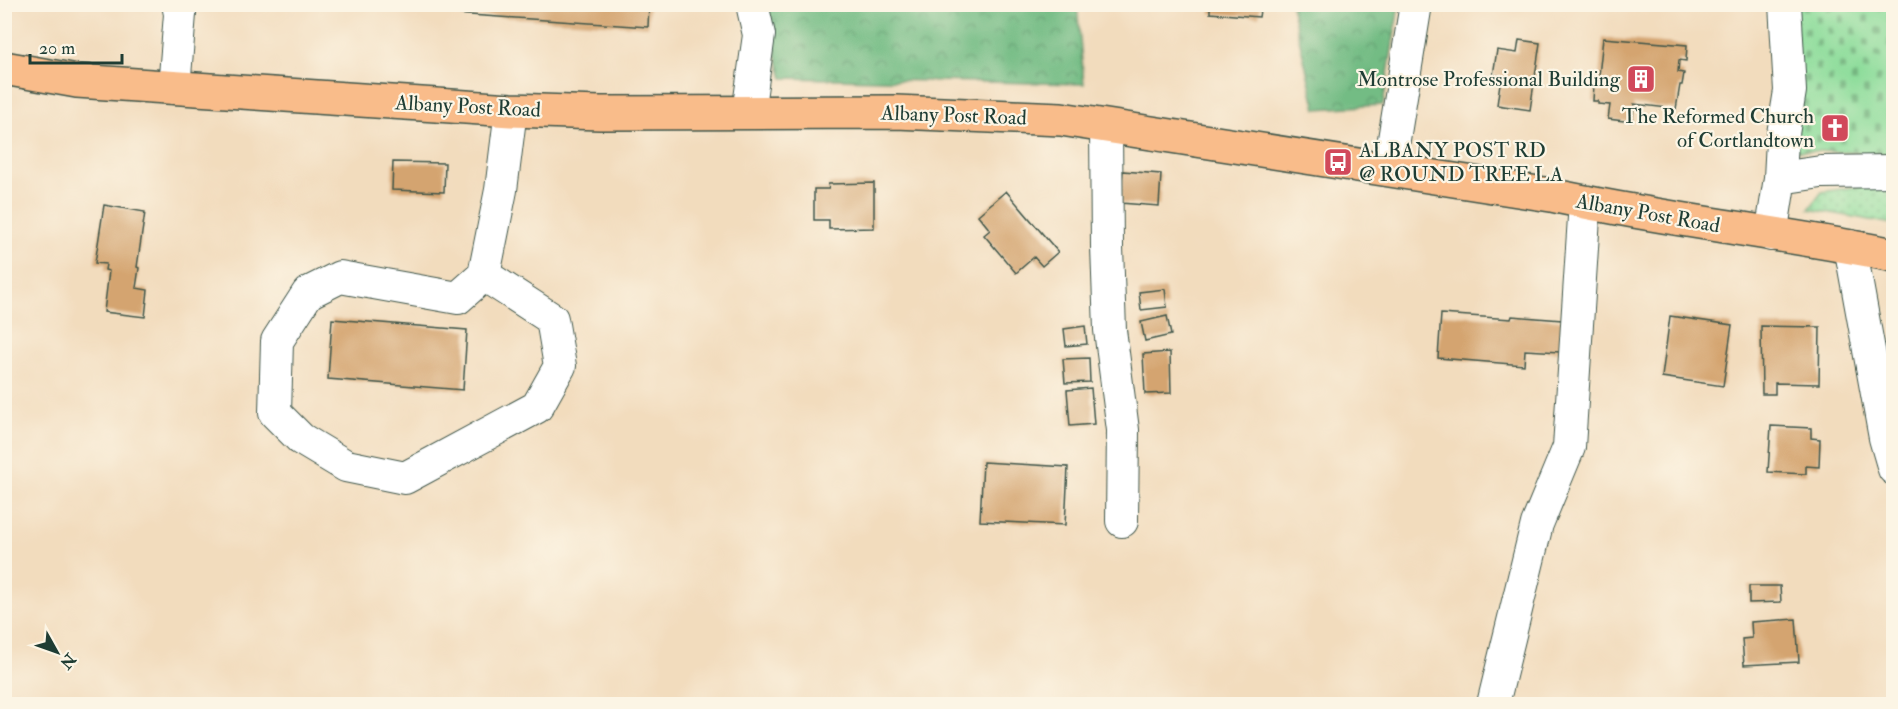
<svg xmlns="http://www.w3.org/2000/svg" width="1898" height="709" viewBox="0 0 1898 709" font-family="'IM FELL Double Pica',serif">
<defs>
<pattern id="grass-dots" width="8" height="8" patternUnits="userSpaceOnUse" patternTransform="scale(1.5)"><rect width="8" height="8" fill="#8fdd9c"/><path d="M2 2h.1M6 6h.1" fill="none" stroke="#74b480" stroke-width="1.8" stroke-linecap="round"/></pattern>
<pattern id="forest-crowns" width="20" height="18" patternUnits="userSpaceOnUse" patternTransform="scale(1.5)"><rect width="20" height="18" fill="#73bc84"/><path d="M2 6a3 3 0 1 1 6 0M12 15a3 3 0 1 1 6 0" fill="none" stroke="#5e9a6d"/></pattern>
<pattern id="cemetery-stones" width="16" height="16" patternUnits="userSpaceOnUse" patternTransform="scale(1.5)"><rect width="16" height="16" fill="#8fdd9c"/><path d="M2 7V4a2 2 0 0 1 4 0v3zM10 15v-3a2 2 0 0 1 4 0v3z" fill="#74b480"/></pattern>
</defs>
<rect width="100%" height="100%" fill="#fcf5e5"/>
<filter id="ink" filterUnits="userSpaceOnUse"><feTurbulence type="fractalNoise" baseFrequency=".0167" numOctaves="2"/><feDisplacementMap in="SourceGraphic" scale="12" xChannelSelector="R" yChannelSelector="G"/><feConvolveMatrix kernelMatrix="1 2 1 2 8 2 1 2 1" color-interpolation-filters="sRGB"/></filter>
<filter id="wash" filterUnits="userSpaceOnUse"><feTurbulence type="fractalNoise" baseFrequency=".008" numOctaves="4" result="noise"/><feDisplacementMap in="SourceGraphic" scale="24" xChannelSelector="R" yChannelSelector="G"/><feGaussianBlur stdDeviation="1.35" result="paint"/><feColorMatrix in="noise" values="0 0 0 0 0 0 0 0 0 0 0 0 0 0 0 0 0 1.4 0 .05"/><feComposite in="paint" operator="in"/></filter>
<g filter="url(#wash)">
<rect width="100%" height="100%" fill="#f2dcbd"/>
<path fill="url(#grass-dots)" stroke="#578d68" stroke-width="1.5" d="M1867,185h26v39l-84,-15 13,-17z"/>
<path fill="url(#forest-crowns)" stroke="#497c5c" stroke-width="1.5" d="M762,5h315l7,79 -301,-6z
M1291,5h108l-16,100 -67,4z"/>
<path fill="url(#cemetery-stones)" stroke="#578d68" stroke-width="1.5" d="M1794,5h99v149l-105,-4z"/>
<g id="blocks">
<path fill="#d4a470" d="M442,4h207l-1,23 -207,-14z
M1210,4h51l-2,13 -49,-4z
M1603,38l84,7 -1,16 -7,-1 -1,12 6,1 -2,12h-2l-4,24 -42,-5 -2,18 -24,-3 2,-14 -12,-1v-3h-5l1,-17 4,1z
M1519,40l21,3 -10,67 -33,-5 4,-29 -8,-1 4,-25 20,3z
M393,162l52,1 -1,29 -52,-2z
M1123,171l38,3 -2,32 -39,-3z
M874,183v45l-45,1v-9h-15v-31h15l-1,-5z
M1006,191l52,61 -16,14 -8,-9 -18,16 -32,-38 6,-5 -12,-15z
M104,205l41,7 -8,55 2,1 -3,20 12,2 -3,27 -41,-5 5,-41 -4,-1 1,-6 -11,-1z
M1165,289l2,18 -26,3 -2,-18z
M1441,314l70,5 1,-3 50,4 -2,32 -35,-2 -1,15 -86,-7z
M1167,316l4,19 -26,6 -4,-19z
M1670,316l62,9 -9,61 -61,-9z
M332,319l135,11 -4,60 -135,-11z
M1085,326l2,18 -21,2 -2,-17z
M1761,326l59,1 -1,57 -44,-1v11h-13z
M1170,352l1,41 -26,1 -2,-40z
M1089,358l1,24 -25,1 -2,-24z
M1091,388l3,36 -24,2 -3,-36z
M1771,426l40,2v10l9,1 -1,28 -13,-1v8l-38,-2z
M983,462l85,5 -3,58 -85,-4z
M1749,586h31l1,16 -32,1z
M1796,619l3,43 -55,3 -2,-26 10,-1 -1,-16z"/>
</g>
</g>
<g filter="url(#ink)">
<use href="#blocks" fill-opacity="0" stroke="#3f5549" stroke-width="1.5"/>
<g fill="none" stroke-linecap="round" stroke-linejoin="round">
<g stroke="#3f5549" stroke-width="34">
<path id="minor" d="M174,88l6,-74 -2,-10
M748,113l11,-78 -7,-31
M1106,126l1,121 3,83 13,100 -1,91
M1389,170l27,-166
M1780,178l2,-38 8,-49 -5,-87
M1771,235l9,-57 41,-6 73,-1
M1850,246l35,192 9,31
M484,275l68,44 8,47 -23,41 -132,71 -59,-12 -45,-27 -26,-26 2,-72 31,-48 32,-16 118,21 26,-23 17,-85 10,-80
M1493,704l44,-180 32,-77 16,-245"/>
</g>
<g stroke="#3f5549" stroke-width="36">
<path id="major" d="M4,68l73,13 434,29 89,3 296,-1 165,7 490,76c113,25 229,37 343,60"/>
</g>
<use href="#minor" stroke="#fff" stroke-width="32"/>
<use href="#major" stroke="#f9bc8a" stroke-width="33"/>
</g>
</g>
<defs>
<g id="building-square" transform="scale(1.5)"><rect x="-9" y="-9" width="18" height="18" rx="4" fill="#d1495b" stroke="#fcf5e5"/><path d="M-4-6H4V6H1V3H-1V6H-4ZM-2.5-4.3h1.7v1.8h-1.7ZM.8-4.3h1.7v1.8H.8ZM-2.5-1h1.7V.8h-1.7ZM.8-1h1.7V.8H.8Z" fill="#fff"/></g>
<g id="church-square" transform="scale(1.5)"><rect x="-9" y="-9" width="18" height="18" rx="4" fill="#d1495b" stroke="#fcf5e5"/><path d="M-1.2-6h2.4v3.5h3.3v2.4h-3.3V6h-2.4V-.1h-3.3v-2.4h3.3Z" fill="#fff"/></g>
<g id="bus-square" transform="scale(1.5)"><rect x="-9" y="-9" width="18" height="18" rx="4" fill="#d1495b" stroke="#fcf5e5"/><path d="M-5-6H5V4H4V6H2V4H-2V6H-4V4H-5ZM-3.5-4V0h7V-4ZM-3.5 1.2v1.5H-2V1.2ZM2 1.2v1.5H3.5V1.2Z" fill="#fff"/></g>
</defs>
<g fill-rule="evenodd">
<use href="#building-square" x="1641" y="79"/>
<use href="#church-square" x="1835" y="128"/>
<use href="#bus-square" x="1338" y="162"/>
</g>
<g text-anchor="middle" stroke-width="4.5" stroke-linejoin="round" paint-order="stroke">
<g font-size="21" fill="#1f3d34" stroke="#fcf5e5" text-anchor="end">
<text x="1620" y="86">Montrose Professional Building</text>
<text x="1814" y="123">The Reformed Church<tspan x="1814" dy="24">of Cortlandtown</tspan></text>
<text x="1359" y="157" text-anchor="start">ALBANY POST RD<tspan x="1359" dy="24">@ ROUND TREE LA</tspan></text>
</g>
<g font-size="21" fill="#1f3d34" stroke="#fcf5e5">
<text transform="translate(468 106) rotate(3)" y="7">Albany Post Road</text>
<text transform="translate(954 115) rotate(2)" y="7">Albany Post Road</text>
<text transform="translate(1648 213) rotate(10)" y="7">Albany Post Road</text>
</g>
</g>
<rect width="1898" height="709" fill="none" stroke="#fcf5e5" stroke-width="24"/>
<g transform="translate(57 652) rotate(130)" stroke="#fcf5e5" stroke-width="4.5" paint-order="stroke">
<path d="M0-4.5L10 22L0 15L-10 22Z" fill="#1f3d34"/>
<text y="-9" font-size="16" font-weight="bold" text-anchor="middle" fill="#1f3d34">N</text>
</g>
<path d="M30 54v9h92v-9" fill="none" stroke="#1f3d34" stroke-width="3"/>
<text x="39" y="54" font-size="18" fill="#1f3d34" stroke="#fcf5e5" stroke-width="4.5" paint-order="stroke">20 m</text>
</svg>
